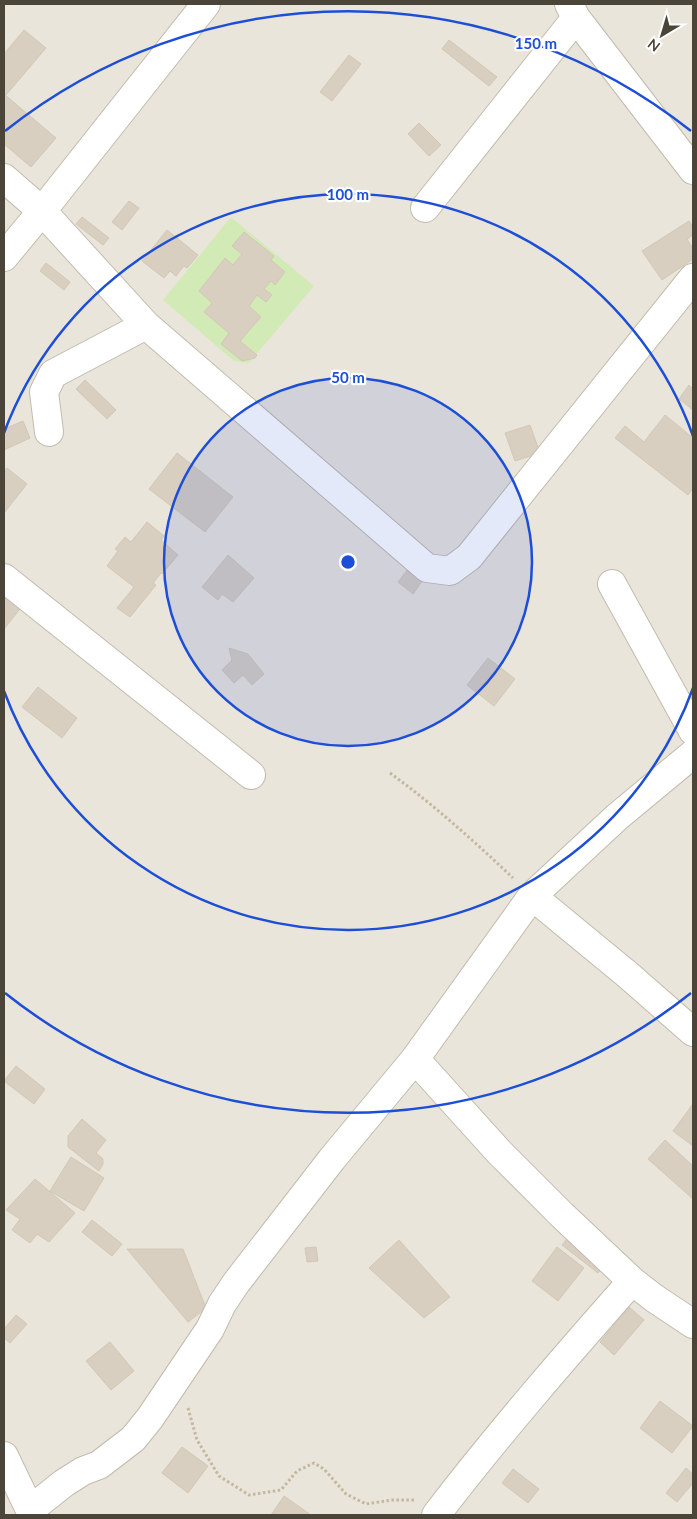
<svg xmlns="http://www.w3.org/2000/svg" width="697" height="1519" viewBox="0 0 697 1519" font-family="Lato,sans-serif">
<rect width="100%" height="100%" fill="#f6f3ec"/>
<path fill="#eae5da" d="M4,4h689v1511h-689z"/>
<path fill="#d2eab5" d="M231,217l83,69 -65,77 -15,-2 -71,-61z"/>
<path fill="#d8cfc1" stroke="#d3c7b4" d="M24,30l22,18 -40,47 -2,-2v-39z
M449,40l48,37 -8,9 -47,-37z
M349,55l12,9 -29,37 -12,-9z
M4,94l52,44 -25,29 -27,-23z
M419,123l22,22 -12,11 -21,-22z
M129,201l10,7 -17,22 -10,-8z
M82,217l27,21 -6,7 -27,-21z
M689,221l4,6v8l-6,4 6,10v10l-31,21 -20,-29z
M167,230l31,25 -11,13 -3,-2 -8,10 -6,-5 -6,7 -22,-17z
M244,232l30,24 -3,4 14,12 -10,13 -4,-4 -7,8 8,6 -6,7 -9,-7 -8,11 12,11 -21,24 17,14 -2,3 -13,3 -21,-17 8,-11 -25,-21 8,-9 -13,-12 26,-33 8,7 9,-11 -10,-8z
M46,263l24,19 -6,8 -24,-19z
M85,380l31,30 -9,9 -31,-30z
M689,385l4,4v21l-14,-11z
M665,415l28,23 -1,6 1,1v43l-5,7 -73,-57 10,-12 19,16z
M23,421l7,17 -26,12v-21z
M530,425l10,28 -25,8 -10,-28z
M177,453l56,44 -28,35 -56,-43z
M7,468l20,16 -23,29v-41z
M147,522l17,14 -3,4 17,15 -16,19 -1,-1 -8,10 3,2 -26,32 -13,-9 17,-21 -27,-21 11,-15 -3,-2 10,-12 6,5z
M228,555l26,23 -21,24 -11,-8 -4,6 -16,-13z
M408,569l15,11 -10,14 -15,-12z
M4,590l19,15 -19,24z
M229,648l19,6 16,20 -12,11 -9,-10 -9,8 -12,-13 10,-10z
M488,658l27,21 -21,27 -27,-21z
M38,687l39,31 -15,20 -40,-31z
M16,1066l29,23 -11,15 -30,-23z
M693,1104v42l-20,-15z
M82,1119l24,21 -10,13 7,6v5l-4,7 -31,-24v-11z
M665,1140l28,26v33l-45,-40z
M71,1157l33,21 -20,33 -34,-20z
M35,1179l40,34 -26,29 -12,-8 -7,9 -18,-13 8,-11 -14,-9z
M92,1220l30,24 -10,12 -30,-24z
M570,1235l36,28 -8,10 -36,-28z
M399,1240l51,57 -26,21 -55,-50z
M316,1247l2,14 -11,1 -2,-14z
M557,1247l27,21 -26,33 -26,-20z
M127,1249h56l23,59 -18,14z
M629,1307l15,13 -30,35 -14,-13z
M16,1315l11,9 -17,19 -6,-5v-9z
M110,1342l24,29 -23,19 -25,-29z
M660,1401l33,25 -21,27 -32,-25z
M182,1447l26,19 -20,27 -26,-20z
M686,1468l7,6v9l-16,19 -11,-9z
M513,1469l26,20 -11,14 -26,-20z
M284,1496l27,19h-40z"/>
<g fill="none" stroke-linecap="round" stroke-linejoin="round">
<g stroke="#c2bbae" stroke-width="30">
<path id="minor" d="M569,4l7,14 117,152
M4,178l38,33 104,114 281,243 23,3 19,-14 224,-279
M425,208l151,-190
M4,257l38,-46 164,-207
M49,432l-5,-40 9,-18 93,-49
M4,578l247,197
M612,584l81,147
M532,896l96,79 65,57
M415,1059l84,93 63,63 70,66 22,17 39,26
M4,1456l26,54 1,5
M30,1510l34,-27 19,-12 16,-6 34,-26 17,-21 60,-89 12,-25 14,-21 96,-124 83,-100 117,-163 85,-79 76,-63
M436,1515c62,-81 129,-158 196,-234"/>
</g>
<path stroke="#c4b79f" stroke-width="3" stroke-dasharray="2.5 2.5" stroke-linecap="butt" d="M390,773c44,32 84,68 123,105
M188,1408l9,32 22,36 30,19 32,-5 16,-19 17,-8 10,6 22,25 20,10 26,-4h23"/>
<use href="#minor" stroke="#fff" stroke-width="28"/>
</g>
<circle cx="348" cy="562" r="184" fill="#1d4ed8" fill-opacity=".12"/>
<g fill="none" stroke="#1d4ed8" stroke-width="2.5">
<circle cx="348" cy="562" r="184"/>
<path d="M693 688A367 367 0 0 1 4 691M4 433A367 367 0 0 1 693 436"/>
<path d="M691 993A551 551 0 0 1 5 993M5 131A551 551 0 0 1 691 131"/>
</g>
<circle cx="348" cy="562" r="8" fill="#1d4ed8" stroke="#fff" stroke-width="2.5"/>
<g font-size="15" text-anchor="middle" font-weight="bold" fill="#1d4ed8" stroke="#fff" stroke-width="4.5" stroke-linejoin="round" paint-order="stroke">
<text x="536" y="49">150 m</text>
<text x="348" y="200">100 m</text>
<text x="348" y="383">50 m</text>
</g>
<rect width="697" height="1519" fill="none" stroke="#4b4439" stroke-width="10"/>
<g transform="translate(662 35) rotate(218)" stroke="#ffffff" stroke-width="4" paint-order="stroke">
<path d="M0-4L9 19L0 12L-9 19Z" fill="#4b4439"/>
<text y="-8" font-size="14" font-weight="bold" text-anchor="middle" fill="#4b4439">N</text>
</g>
</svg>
